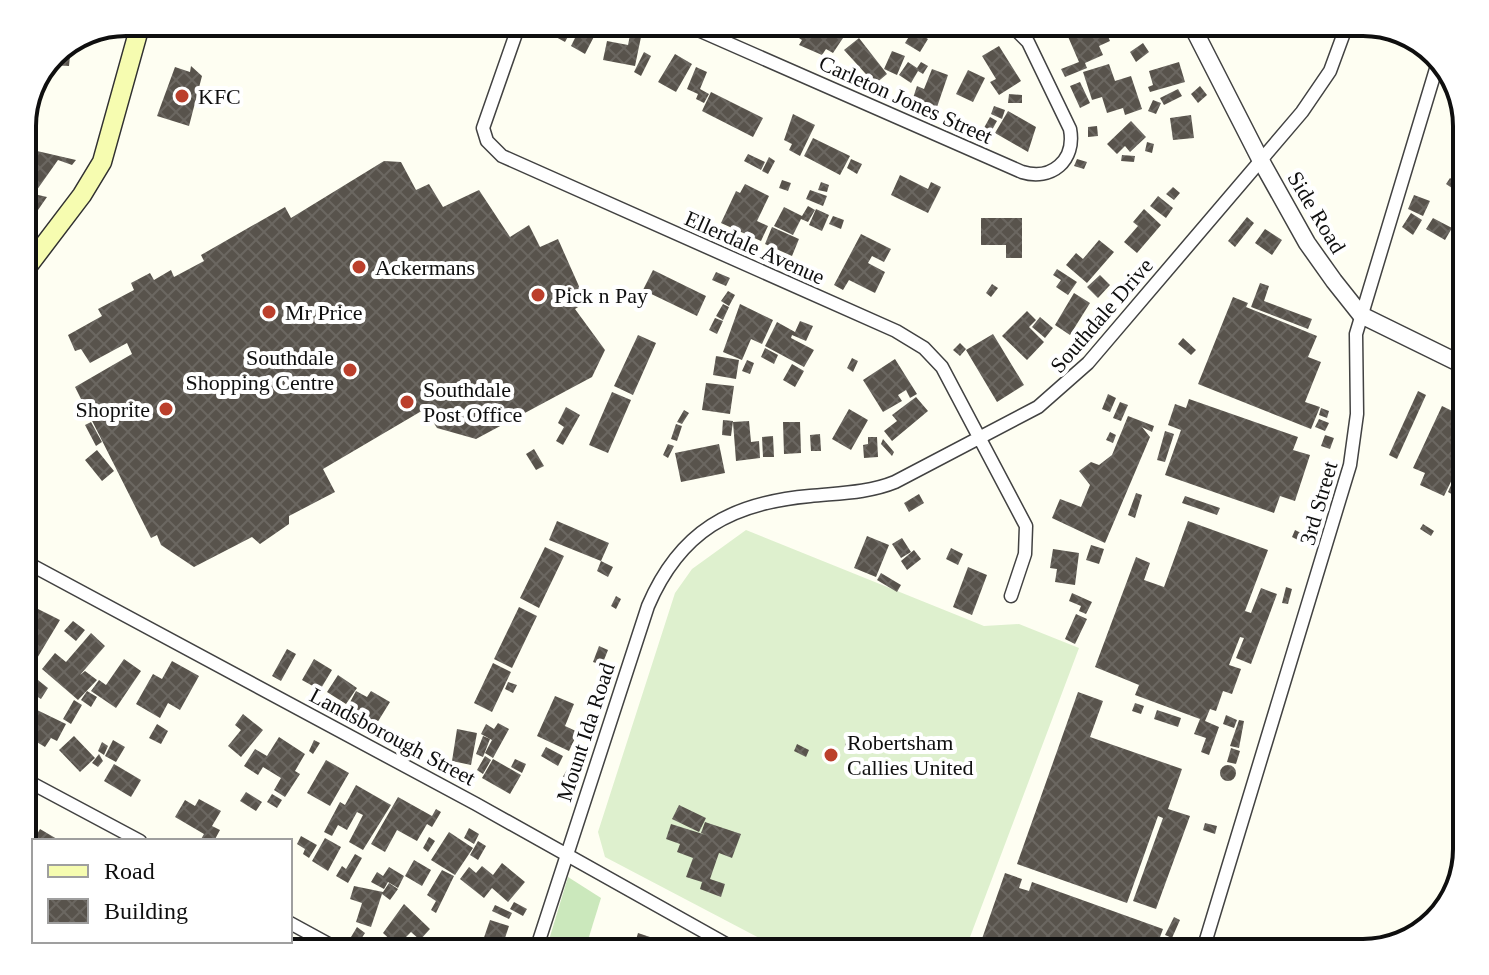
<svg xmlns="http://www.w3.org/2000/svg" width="1489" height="975" viewBox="0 0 1489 975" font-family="Georgia,serif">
<defs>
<pattern id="building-cross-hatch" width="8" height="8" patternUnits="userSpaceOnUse" patternTransform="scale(2)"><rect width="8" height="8" fill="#58534c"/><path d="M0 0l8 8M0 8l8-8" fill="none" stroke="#6b6761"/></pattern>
</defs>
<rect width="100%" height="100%" fill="#fefef2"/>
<path fill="#cbe8bc" d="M568,877l33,21 -17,55h-39z"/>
<path fill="#def0ce" d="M746,530l238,96 35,-2 60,24 -115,305h-176l-183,-96 -7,-25 77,-239 17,-24z"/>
<path fill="url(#building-cross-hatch)" d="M550,22h26l-11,20 -20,-11z
M583,22l17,3 -15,29 -14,-8z
M737,22h41l-6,15z
M785,22h22l21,13 5,-8 12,8 -12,18 -7,-4 -4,6 -23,-10 3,-5 -20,-13z
M871,22h35l-25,16z
M1043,22l9,5 -10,7 -6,-8z
M1089,22h13l8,19 -11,5 4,9 -18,8 2,5 -22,9 -4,-8 18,-7 -13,-30z
M913,30l15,9 -8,13 -15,-9z
M630,35l11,2 -6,29 -32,-6 4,-19 21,4z
M859,38l28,36 -12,10 -31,-34z
M1143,43l6,9 -13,10 -6,-10z
M71,45l-2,21 -22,-1 6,-13z
M999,46l22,35 -22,14 -9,-13 6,-3 -14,-23z
M892,51l13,5 -8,19 -13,-6z
M644,52l7,4 -10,20 -7,-4z
M675,54l17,10 -16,28 -18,-10z
M908,62l9,6 4,-6 7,4 -5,8 -5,-3 -7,12 -12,-8z
M1179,62l6,20 -35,10 -2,-5 5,-2 -4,-14z
M1109,64l6,17 16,-5 11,33 -17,6 -2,-7 -16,5 -5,-16 -10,3 -9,-28z
M191,66l11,10 -13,50 -32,-10 18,-49 15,5z
M696,67l11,5 -7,17 9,5 -5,9 -8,-4 2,-5 -11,-5z
M932,69l16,6 -11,32 -24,-9 4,-12 7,3z
M968,70l17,8 -12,24 -17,-8z
M1080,82l10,21 -10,5 -10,-22z
M1200,86l7,9 -9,8 -7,-9z
M1178,89l4,7 -18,9 -4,-7z
M711,92l52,26 -10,19 -51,-26z
M34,94l-2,29 -10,-1v-2z
M1009,94l13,1v8h-14z
M1153,100l8,3 -5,11 -8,-3z
M994,106l11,4 -3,9 -11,-5z
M1008,111l28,16 -8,25 -33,-19z
M793,114l22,11 -15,31 -11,-6 3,-6 -8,-4z
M1191,115l3,23 -21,2 -3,-22z
M990,117l7,4 -10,18 -7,-4z
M1131,121l15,16 -16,15 -5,-6 -8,8 -10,-10z
M1097,126l1,10 -10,1v-10z
M813,138l37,18 -10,19 -36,-19z
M1147,142l7,2 -2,9 -7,-2z
M24,148l52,12 -4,5 -14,-5 -24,34 13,3 -9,13 -16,-12z
M748,154l17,8 -4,8 -17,-9z
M1122,155l13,1 -1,6 -13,-1z
M769,157l6,4 -7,13 -6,-3z
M851,159l11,5 -5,10 -10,-6z
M1077,159l10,3 -3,7 -10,-3z
M384,161l17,1 15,28 13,-6 14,23 36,-17 31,47 19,-12 11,22 18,-8 28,63 -11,7 30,41 -13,27 -116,62 -39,-11 -12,-19 -102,60 12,23 -46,24v8l-29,20 -8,-7 -58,30 -33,-22 -4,-10 -6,3 -76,-151 57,-33 -5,-11 -37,20 -9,-14 -6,2 -7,-16 34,-19 -4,-7 36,-19 -3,-7 19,-10 4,7 17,-10 3,7 30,-16 -3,-6 84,-48 6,11z
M900,175l28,14 3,-7 10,5 -13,26 -37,-18z
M1450,178l17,12v8l-21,-14z
M782,180l9,3 -3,8 -9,-3z
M821,182l8,3 -2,7 -9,-2z
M745,184l24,12 -12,25 11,5 -7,15 -40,-18 15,-32 4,2z
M1173,187l7,6 -6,7 -8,-6z
M810,190l17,6 -4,10 -17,-7z
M1414,195l16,6 -7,15 -15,-7z
M1158,196l15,12 -7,10 -16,-12z
M808,206l7,4 -7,12 -7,-3 -8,16 -19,-9 10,-19 18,9z
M816,209l13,6 -7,16 -13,-6z
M1144,209l17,16 -24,28 -13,-11 14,-16 -5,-4z
M1411,213l11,7 -9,15 -11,-8z
M833,216l11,4 -3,9 -12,-5z
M1247,217l7,6 -19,24 -7,-6z
M981,218h41v40h-16v-13h-25z
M1433,218l19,10 -7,12 -19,-11z
M772,227l27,12 -7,17 -27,-12z
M1265,229l17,11 -10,15 -17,-12z
M861,234l30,15 -7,13 -12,-6 -4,7 17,9 -10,21 -26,-13 -6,10 -9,-5z
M1099,240l15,12 -27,31 -21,-18 10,-12 7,6z
M1057,269l20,13 -9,13 -12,-8 5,-7 -8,-5z
M653,270l53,26 -9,20 -54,-26z
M716,272l14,6 -4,8 -14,-6z
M1100,275l10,10 -12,13 -11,-11z
M1260,283l9,3 -5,15 48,18 -4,10 -57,-22z
M992,284l6,4 -7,9 -5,-4z
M728,291l7,4 -6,11 -8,-5z
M1074,293l16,10 -20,32 -15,-10z
M1233,297l15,6 -2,4 71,29 -9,21 13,5 -16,40 15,5 -9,22 -113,-45z
M723,304l6,3 -6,13 -7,-4z
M740,304l33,16 -11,24 -11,-5 -9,21 -19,-8z
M1027,311l9,9 -7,7 15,15 -17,18 -25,-24z
M1040,317l13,11 -8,10 -13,-11z
M715,318l8,3 -6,13 -8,-4z
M800,321l13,5 -7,15 -14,-6 -1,3 23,12 -10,17 -39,-21 12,-24 18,10z
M993,334l31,51 -27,17 -31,-52z
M638,335l18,8 -23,52 -19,-9z
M1183,338l13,12 -5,5 -13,-11z
M960,343l6,6 -6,7 -7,-6z
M765,348l13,7 -4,9 -13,-7z
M716,356l23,4 -3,19 -23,-4z
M852,358l6,3 -5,11 -6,-4z
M895,359l22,35 -7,4 -4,-8 -8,5 4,6 -19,11 -20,-32z
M747,360l7,3 -4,11 -8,-3z
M792,364l12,7 -9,16 -12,-7z
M706,383l28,3 -4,28 -28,-4z
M1418,391l8,4 -29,64 -8,-4z
M612,392l19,8 -23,53 -19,-8z
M1108,394l8,4 -6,14 -8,-3z
M916,397l12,14 -36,30 -8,-10 13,-10 -5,-6z
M1189,399l109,38 -5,13 17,5 -15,46 -15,-5 -6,17 -109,-38 16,-45 -13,-5 7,-21 11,4z
M1120,402l8,3 -7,16 -8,-3z
M1442,406l25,12v50l-12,28 -7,-4 15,-35 -19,39 -24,-11 5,-12 -12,-5z
M566,407l14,8 -17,30 -7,-4 8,-14 -6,-4z
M1321,408l8,3 -2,7 -8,-3z
M849,409l19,11 -17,30 -19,-11z
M684,410l5,3 -7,11 -5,-2z
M1128,416l26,10 -2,6 -10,-5 8,10 -45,106 -53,-25 8,-19 21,8 9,-22 -11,-14 12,-9 8,3 13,-10z
M1319,419l10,4 -4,8 -10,-4z
M723,420l10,1 -2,15 -9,-1z
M749,421l2,21 8,-1 1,17 -24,3 -3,-39z
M91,422l11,20 -6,4 -11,-21z
M783,422h17l1,31 -17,1z
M676,424l6,2 -5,15 -6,-2z
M1165,431l9,3 -9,28 -8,-2z
M1110,432l6,3 -3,8 -7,-3z
M820,434l1,17h-10l-1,-16z
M1325,435l9,3 -4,11 -9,-3z
M773,436l1,21h-11l-1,-20z
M868,437h9l1,20 -14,1 -1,-13 5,-1z
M883,439l11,13 -2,4 -11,-12z
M668,444l6,2 -6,12 -5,-3z
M719,444l6,29 -44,9 -6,-29z
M534,449l10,17 -8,4 -10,-16z
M97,450l17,21 -12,10 -17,-21z
M1136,493l6,2 -7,23 -7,-3z
M919,494l5,9 -15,9 -5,-9z
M1185,496l35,12 -3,7 -35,-12z
M557,521l52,22 -8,18 -52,-21z
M1188,521l80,29 -23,61 6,2 10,-25 16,6 -26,70 -15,-6 8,-20 -4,-1 -11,28 12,4 -9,25 -9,-3 -7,20 -6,-2 -5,12 14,6 -10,28 -8,-3 5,-14 -12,-4 6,-15 -65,-24 4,-10 -44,-18 41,-110 14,6 -6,17 20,7z
M1423,524l11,7 -3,5 -11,-7z
M1295,530l8,4 -3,7 -8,-4z
M867,536l22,9 -13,32 -22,-9z
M902,538l9,14 -10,6 -9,-14z
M1091,545l13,4 -5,15 -13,-4z
M545,547l19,9 -25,52 -19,-10z
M951,548l12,6 -5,11 -12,-6z
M1053,549l26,4 -4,32 -20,-3 2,-13 -7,-1z
M914,550l7,9 -14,11 -6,-9z
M601,561l12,6 -5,10 -11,-6z
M968,567l19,8 -15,40 -19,-8z
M881,573l20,12 -4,7 -20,-12z
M1286,587l6,2 -4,15 -6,-1z
M1072,593l20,9 -6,12 -7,-3 2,-5 -12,-5z
M616,596l5,3 -5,10 -5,-3z
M22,601l38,19 -24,40 -14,-8 9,-21 -9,-5 8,-13 -4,-2 -4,7z
M519,607l18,9 -25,52 -18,-9z
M1076,614l11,5 -12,25 -10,-5z
M73,621l12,9 -9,11 -12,-10z
M91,633l14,13 -25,29 5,-4 12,9 -19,20 -36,-31 13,-16 11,9z
M599,646l9,4 -6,15 -9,-3z
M287,649l9,5 -15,27 -9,-5z
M124,659l17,12 -25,37 -25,-17 8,-11 7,5z
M314,659l18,11 -12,20 -18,-10z
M172,661l27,15 -19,34 -12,-7 -8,15 -24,-14 17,-30 9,5z
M493,663l18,9 -19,40 -18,-9z
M338,675l19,13 -11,16 -19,-12z
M33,676l15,12 -7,11 -8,-5 -11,18v-18z
M508,682l9,3 -4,8 -8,-4z
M87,691l10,6 -6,10 -10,-7z
M356,691l11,6 4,-6 19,11 -13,21 -29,-17z
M1078,692l25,9 -13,36 92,32 -14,40 22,7 -34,93 -23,-8 30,-83 -5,-2 -31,87 -110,-39z
M555,696l19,8 -9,22 13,6 -9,19 -32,-15z
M74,700l8,5 -11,19 -8,-5z
M1135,703l9,3 -3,8 -9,-3z
M35,709l31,15 -9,17 -6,-3 -6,9 -10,-6 3,-5 -14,-9z
M1157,710l24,8 -3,9 -24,-8z
M243,714l20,16 -22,27 -13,-11 13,-16 -6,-5z
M1226,715l11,5 -3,8 -11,-4z
M1239,720l5,1 -5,27 -9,-2z
M498,723l11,6 -16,29 -8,-5 7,-13 -11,-6 5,-10 8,5z
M157,724l11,7 -7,13 -12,-6z
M457,729l20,4 -6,32 -19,-4z
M74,736l21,22 -15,14 -21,-22z
M483,736l7,3 -7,18 -7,-3z
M279,737l26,17 -10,17 5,3 -15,23 -11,-7 7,-12 -18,-11 -5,8 -14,-9 11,-17 12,7z
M113,740l12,7 -9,15 -11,-6z
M314,740l6,3 -7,11 -4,-3z
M847,740l11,5 -2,5 -11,-5z
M102,742l6,4 -4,9 -6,-4z
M797,744l12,6 -3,7 -12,-6z
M546,747l17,9 -5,10 -17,-10z
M1231,748l9,3 -4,13 -9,-2z
M99,754l4,7 -5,6 -6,-4z
M485,756l6,4 -8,14 -6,-4z
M493,759l28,16 -11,19 -28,-16z
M515,759l11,5 -4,9 -11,-6z
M326,760l23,13 -19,33 -23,-13z
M114,764l27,16 -10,17 -27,-16z
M1220 773a8 8 0 1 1 16 0a8 8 0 1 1-16 0Z
M568,768l6,4 -7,12 -6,-4z
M356,785l35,20 -28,45 -14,-8 14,-27 -6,-3 -10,18 -9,-5 -6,11 -8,-4 16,-30 5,3z
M246,792l16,10 -6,9 -16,-10z
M272,794l10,6 -5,8 -10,-6z
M398,797l34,19 4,-7 5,3 -9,15 -5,-3 -10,17 -20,-11 -12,22 -14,-8z
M199,799l22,12 -9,15 8,4 -6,11h-14l4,-7 -29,-17 10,-17 10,6z
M679,805l27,13 -7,14 -27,-13z
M705,822l36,12 -9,24 -13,-5 -9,26 15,5 -4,13 -21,-8 2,-7 -16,-5 7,-19 -16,-6 3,-8 -14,-5 5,-15 35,11 -5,-2z
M1205,823l12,3 -2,8 -12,-4z
M469,828l10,6 -5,10 -10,-6z
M40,829l17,10 -23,2v16l-5,9 -7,-11v-21l5,-3 9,5z
M449,832l24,16 -18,27 -24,-15z
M301,836l16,9 -8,13 -6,-4 2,-5 -8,-5z
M429,837l6,4 -7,11 -5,-4z
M325,838l16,9 -13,24 -16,-10z
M478,841l8,5 -8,14 -8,-5z
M355,854l7,4 -14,25 -12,-7 6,-10 4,3z
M414,860l17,10 -9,16 -17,-10z
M502,863l23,19 -17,20 -16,-14 -8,10 -24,-19 9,-12 7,6 6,-7 11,9z
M31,866l3,2 -1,24 -6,-20z
M389,867l15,9 -6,12 -10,-6 -4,7 -13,-7 6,-10 6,4z
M442,870l12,6 -18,37 -5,-3 5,-9 -9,-6z
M1005,873l17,6 -3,9 10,3 3,-9 131,47 -7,19 13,5h-192z
M389,883l9,6 -8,11 -8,-6 -11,33 -15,-5 6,-19 -12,-4 4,-13 29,6z
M514,902l13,7 -4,7 -13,-7z
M404,904l26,25 -10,11 -9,-8 -14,14 -14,-13z
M495,905l17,8 -3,6 -17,-8z
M1174,917l6,3 -8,18 -7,-3z
M490,920l19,6 -9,27 -21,-1z
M357,927l8,6 -6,9 -8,-5z
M638,933l15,5 -2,7 27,8h-46z
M1162,938l19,5 -3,10 -19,-4z
M441,939l32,14 -38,-2z
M109,941h14l12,7 -3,5h-6l-20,-6z
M141,941h40l-5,8 6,4h-32l-12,-8z
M214,941l8,2h34l-6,10h-55l3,-6 9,6z"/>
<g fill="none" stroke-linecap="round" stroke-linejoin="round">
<g stroke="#424242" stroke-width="15">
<path id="minor" d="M520,22l-37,106 4,13 15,15 394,175 28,17 18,19 84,159 -1,28 -14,42
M680,22l342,150c29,9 54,-11 48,-43l-42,-87 -20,-20
M22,560l454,244 266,149
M22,778l118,63
M290,923l55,30
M535,953l113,-347c32,-75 83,-103 162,-110 29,-3 58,-3 85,-14l143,-75 50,-44 214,-251 28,-41 18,-49
M1202,953l148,-488 7,-51 -1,-80 83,-275"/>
</g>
<g stroke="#424242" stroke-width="19">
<path id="tertiary" d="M1190,22l70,137 47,84 27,38 27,34 106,52"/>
</g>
<g stroke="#313131" stroke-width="21">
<path id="secondary" d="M22,274l60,-79 20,-33 39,-140"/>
</g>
<use href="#minor" stroke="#fff" stroke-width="12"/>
<use href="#tertiary" stroke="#fff" stroke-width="16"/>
<use href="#secondary" stroke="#f6fcb0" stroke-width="18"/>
</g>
<g fill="#bb3f2c" stroke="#fff" stroke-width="3">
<circle cx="182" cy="96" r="8"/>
<circle cx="359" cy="267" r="8"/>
<circle cx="538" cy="295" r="8"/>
<circle cx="269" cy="312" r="8"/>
<circle cx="350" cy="370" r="8"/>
<circle cx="407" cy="402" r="8"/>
<circle cx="166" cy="409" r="8"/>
<circle cx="831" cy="755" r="8"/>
</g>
<g text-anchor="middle" stroke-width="8" stroke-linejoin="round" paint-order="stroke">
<g font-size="22" fill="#0f0f0f" stroke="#fff" text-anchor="start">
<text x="198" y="104">KFC</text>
<text x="375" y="275">Ackermans</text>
<text x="554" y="303">Pick n Pay</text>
<text x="285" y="320">Mr Price</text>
<text x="334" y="365" text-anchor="end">Southdale<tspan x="334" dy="25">Shopping Centre</tspan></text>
<text x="423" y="397">Southdale<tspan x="423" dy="25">Post Office</tspan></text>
<text x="150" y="417" text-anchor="end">Shoprite</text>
<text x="847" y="750">Robertsham<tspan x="847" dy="25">Callies United</tspan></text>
</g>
<g font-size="22" fill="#0f0f0f" stroke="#fff">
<text transform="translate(906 99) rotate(24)" y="8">Carleton Jones Street</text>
<text transform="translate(1317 212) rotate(59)" y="8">Side Road</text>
<text transform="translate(755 247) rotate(24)" y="8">Ellerdale Avenue</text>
<text transform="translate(1101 315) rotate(-49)" y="8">Southdale Drive</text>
<text transform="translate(1318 503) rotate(-74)" y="8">3rd Street</text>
<text transform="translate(585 732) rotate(-72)" y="8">Mount Ida Road</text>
<text transform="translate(393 736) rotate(28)" y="8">Landsborough Street</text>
</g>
</g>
<path d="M0 0H1489V975H0ZM126 36H1363A90 90 0 0 1 1453 126V849A90 90 0 0 1 1363 939H126A90 90 0 0 1 36 849V126A90 90 0 0 1 126 36Z" fill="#fff" fill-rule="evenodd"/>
<path fill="none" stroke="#0f0f0f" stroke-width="4" d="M126 36H1363A90 90 0 0 1 1453 126V849A90 90 0 0 1 1363 939H126A90 90 0 0 1 36 849V126A90 90 0 0 1 126 36Z"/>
<rect x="32" y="839" width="260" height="104" fill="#ffffff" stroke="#9f9f9f" stroke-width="2"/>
<rect x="48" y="865" width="40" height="12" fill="#f6fcb0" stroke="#9f9f9f" stroke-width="2"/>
<text x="104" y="879" font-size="24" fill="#0f0f0f">Road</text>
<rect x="48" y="899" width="40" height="24" fill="url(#building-cross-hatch)" stroke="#9f9f9f" stroke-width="2"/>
<text x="104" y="919" font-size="24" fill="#0f0f0f">Building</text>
</svg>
